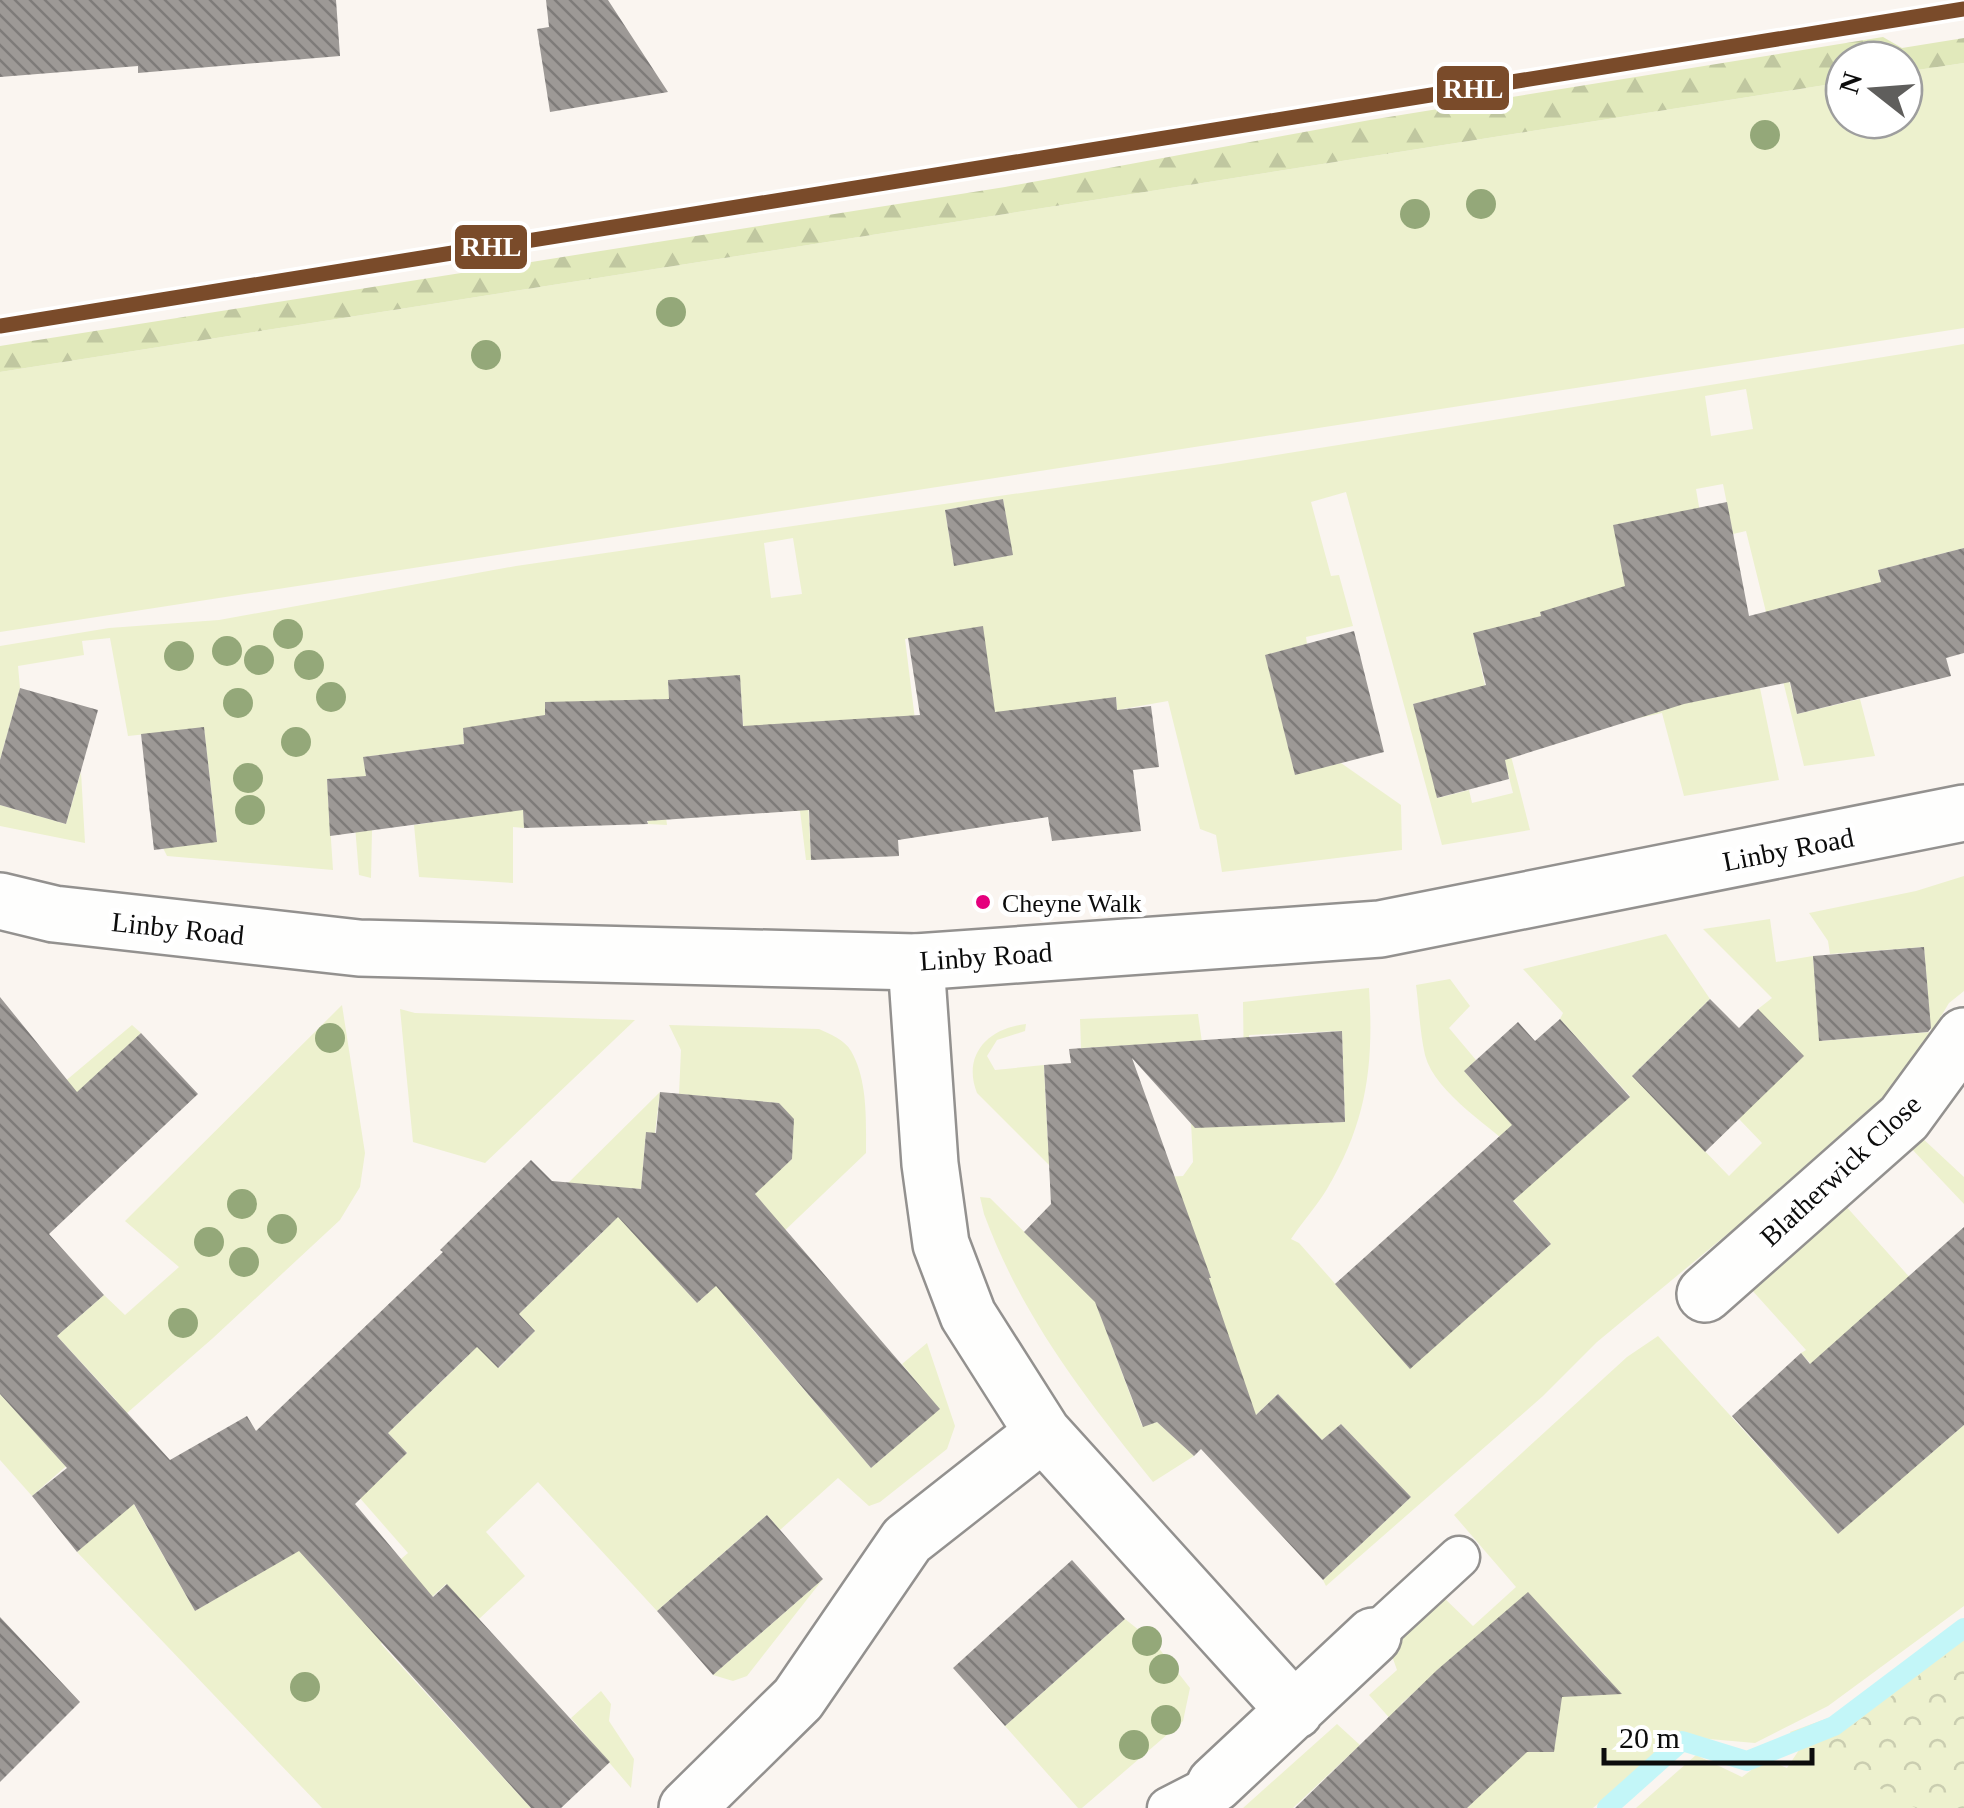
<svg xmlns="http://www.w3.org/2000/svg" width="1964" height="1808" viewBox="0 0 1964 1808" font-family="Georgia,serif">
<defs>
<pattern id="forest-firs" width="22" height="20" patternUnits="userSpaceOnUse" patternTransform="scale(2.5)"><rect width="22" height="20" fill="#e1e9bb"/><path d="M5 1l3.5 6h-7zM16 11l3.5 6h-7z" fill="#c0c7a0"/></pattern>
<pattern id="park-crowns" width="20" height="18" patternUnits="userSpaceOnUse" patternTransform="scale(2.5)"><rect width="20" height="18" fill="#edf1ce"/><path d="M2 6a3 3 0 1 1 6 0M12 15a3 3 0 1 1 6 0" fill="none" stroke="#cacdb0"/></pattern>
<pattern id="building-back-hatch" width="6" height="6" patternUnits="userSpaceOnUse" patternTransform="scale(2.5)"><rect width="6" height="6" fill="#9d9996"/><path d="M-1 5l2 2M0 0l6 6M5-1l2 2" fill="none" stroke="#7e7b79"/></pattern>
</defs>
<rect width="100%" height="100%" fill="#faf5f0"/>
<path fill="#edf1ce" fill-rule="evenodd" d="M1964,63v265l-1964,304v-260l1844,-290v38h60v-48z
M1964,344v204l-86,22 3,13 -109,27 25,104 63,-15 15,57 -71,10 -58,-235 -13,3 -10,-50 -27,5 7,41 -61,13 -4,-23 -24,5 53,182 93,-19 19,92 -95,16 -22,-83 -23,5 -61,-118 -38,13 12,42 -79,-22 18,78 -42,-16 -36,9 25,94 31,-8 3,13 41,-10 -18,-71 7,-1 28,109 -88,15 -96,-353 -35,10 20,74 8,-1 14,51 -47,11 1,7 -41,11 29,119 46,-11 60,42 1,45 -180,22 -6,-37 -16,-6 -32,-128 -51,9 -1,-13 -119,31 -15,-101 -77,12 20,161 -121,-78 7,138h-5l-6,-49h-7l-49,-75 -3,-44 -35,-15 -38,4 9,138 -11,-2 1,8 -19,-1 -4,-124 -99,25 -24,1 3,102 -11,-1v56l-94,-6 -5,-52 68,-10 -4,-35 -15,-52 1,16 -100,13 8,73 -1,48 -12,-3 -8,-98 -24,2 6,91 -166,-14 -4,-8 54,-7 -13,-113 -76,8 -18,-98 -28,3 2,14 -66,11 2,22 -20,72v-114l109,-18 110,-8 297,-54 705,-102zM1746,389l7,40 -42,7 -6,-40zM1003,499l9,56 -58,10 -9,-55zM793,538l9,56 -31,4 -7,-55z
M81,772l4,71 -85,-17v-21l66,19z
M1964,876v115l-15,12 -45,75 -162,144 -145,120 -54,54 -217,190 -3,-6 88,-83 -70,-73 -19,16 -44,-46 -68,64 -30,-169 31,-12h-125l56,149 15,-4 37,34 -41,26c-69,-86 -130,-163 -169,-268l-4,-17 10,1 81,80 45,-46 -139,-139c-15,-38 11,-65 49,-69l-1,7 -28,9 -10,16 8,14 49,-5 4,80 116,32 19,-1 10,-14 -6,-120 -106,6 -1,-29 118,-5 9,64 2,49 136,-5 -3,-91 -93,4 1,40 -6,1 -1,-74 126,-14c5,77 -2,134 -42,201 -10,17 -25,33 -36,50l8,4 111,125 141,-124 -53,-61 25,-26c-28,-28 -88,-63 -98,-102 -5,-22 -6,-47 -9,-70l34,-6 20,27 -21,22 27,32 -11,12 86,95 79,-71 -70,-77 3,-6 -40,-44 143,-35 44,65 -78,77 97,100 33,-33 -23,-24 19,-110 14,-11 -69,-69 67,-10 6,43 37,-6 7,85 111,-9 -7,-85 -94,7 -2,-13 -19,-28 107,-22z
M342,1005l23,148 -5,34 -20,33 -127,118 -181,158 -32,-36v-66l56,61 60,-55 -59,-64 47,-41 21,20 54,-48 -54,-46z
M400,1009l15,4 220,7 -150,143 -72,-21z
M132,1025l9,8 -123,115 -18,-12z
M669,1025l150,4c11,5 26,11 32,22 17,29 15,70 15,102l-130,124 21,25 -16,14 130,152 68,-59 -37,-45 25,-21 28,83 -8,23 -67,53 -11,4 -31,-28 -58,52 -13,-15 -110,96 -119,-129 -52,50 39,44 -46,43 -33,-35 -65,60 150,164h-209l-245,-256 56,-49 62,108 46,-27 -16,-30 76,-44 7,51 39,44 61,-52 -56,-64 20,-2 35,-34 -19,-20 78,-75 -33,-35 9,-12 57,57 36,-37 -16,-17 84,-82 -42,-42 99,-98 -5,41h-9l-5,56 -27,-2 -1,24 84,92 67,-62 -14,-16 10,-56 19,2 13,-12 1,-40 -14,-16 -100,-9 2,-44z
M1920,1136l44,41v27l-55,-58z
M1844,1204l120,134 -141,15 97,110 44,-38v181l-136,100 -73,37 -69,-6 -17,5 -76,66h-126l21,-20 -20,-22 32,-30 43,16 13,-11v-28l7,-36 20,19c15,-1 20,-5 23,-20l-78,-83 -127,111 25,55 -57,-64 28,-25 -10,-28 52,-49 34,33 43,-39 -62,-72 173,-158 31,-21 180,198 70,-62 -107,-119 5,-3 -56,-62z
M823,1579l-76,97 -14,5 -20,-6z
M1964,1618v190h-328l60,-53 46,22 24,-18 21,9 12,-18 -9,-18 41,-15z
M1125,1619l29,23 36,46 -7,33 -101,87h-4l-73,-82z
M601,1691l10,13 -2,17 25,38 -3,29 -60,-70z
M1337,1724l23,21 -67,63h-50z"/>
<path fill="url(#forest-firs)" d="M1883,37l19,11 62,-10v25l-60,9v-12h-60v22l-1844,290v-26l1005,-159 365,-67z"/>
<path fill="url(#park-crowns)" d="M1964,1642v166h-48l-101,-55z"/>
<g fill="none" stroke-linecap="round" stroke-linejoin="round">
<path stroke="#c3f6f8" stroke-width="20" d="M1607,1808l75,-67 65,20 87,-35 130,-98"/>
</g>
<path fill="url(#building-back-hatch)" d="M0,0h336l4,56 -202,17v-7l-138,11z
M546,0h62l60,92 -118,20 -13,-83 12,-2z
M1003,499l10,56 -59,11 -9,-56z
M1727,502l22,114 132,-34 -3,-12 86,-22v105l-18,5 5,18 -154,38 -7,-32 -106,22 -179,56 4,19 -72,19 -24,-94 73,-19 -13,-52 68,-17 -1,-4 85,-26 -12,-61z
M983,626l12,86 121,-15 1,13 34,-4 8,61 -26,3 8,61 -89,10 -4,-24 -150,23 1,16 -88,4 -2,-50 -162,11 1,3 -124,4 -1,-18 -193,26 -3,-57 39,-3 -3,-19 101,-13 -1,-16 82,-13v-13l124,-3 -1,-19 72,-5 3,51 177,-11 -12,-77z
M1354,631l30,121 -89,23 -30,-120z
M20,688l78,22 -32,114 -66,-19v-45z
M204,727l13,115 -63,8 -13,-116z
M1924,947l7,81 -3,4 -109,9 -6,-85z
M0,997l77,95 64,-59 57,61 -149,140 55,61 -47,41 113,124 77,-44 9,15 187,-179 -3,-2 91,-90 21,21 89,8 5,-57 10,1 4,-41 119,11 15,16 -2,40 -37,35 185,215 -69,59 -155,-182 -19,17 -79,-86 -99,97 16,17 -37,37 -21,-21 -89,86 19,20 -52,51 78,93 14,-13 163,178 -49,46h-30l-232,-257 -104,60 -61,-107 -57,48 -45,-56 35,-28 -67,-74z
M1710,999l29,29 19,-19 46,47 -99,96 -73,-76z
M1560,1019l70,78 -117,104 38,43 -141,125 -75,-85 177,-159 -48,-54 54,-49 17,19z
M1342,1031l3,91 -150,6 -63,-70 79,220h-2l47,137 22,-21 44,46 19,-16 70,73 -88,83 -122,-131 -7,7 -37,-34 -14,5 -48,-125 -71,-70 27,-28 -7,-139 27,-2 -2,-14z
M1964,1227v198l-126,109 -106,-118 69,-63 9,11z
M767,1515l56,64 -110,96 -56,-64z
M1072,1560l53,59 -120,107 -52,-58z
M1528,1592l94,102 -60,3 -8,55h-27l-60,56h-172l142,-138z
M0,1617l80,85 -80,80z"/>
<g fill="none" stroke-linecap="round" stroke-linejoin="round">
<g stroke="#93918f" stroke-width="45">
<path id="service" d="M1373,1636l86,-79
M1168,1808l47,-24"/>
</g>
<g stroke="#93918f" stroke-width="60">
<path id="minor" d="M916,962l14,202 11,80 27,71 75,118 252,278
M1705,1294l199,-176 60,-82
M1215,1784l158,-148
M687,1808l111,-109 109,-159 136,-107"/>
</g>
<g stroke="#93918f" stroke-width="60">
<path id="tertiary" d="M0,901l54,13 305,34 557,14 464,-33 584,-116"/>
</g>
<use href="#service" stroke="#fefefd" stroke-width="40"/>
<use href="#minor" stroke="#fefefd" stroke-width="55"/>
<use href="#tertiary" stroke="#fefefd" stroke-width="55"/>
<g stroke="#fff" stroke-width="22">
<path id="rail-1" d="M0,326l1964,-317"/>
</g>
<use href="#rail-1" stroke="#7a4b2a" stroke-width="15"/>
</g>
<g fill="#94a879">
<circle cx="1765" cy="135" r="15"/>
<circle cx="1481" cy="204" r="15"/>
<circle cx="1415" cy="214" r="15"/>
<circle cx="671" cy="312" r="15"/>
<circle cx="486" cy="355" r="15"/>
<circle cx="288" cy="634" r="15"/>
<circle cx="227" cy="651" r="15"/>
<circle cx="179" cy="656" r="15"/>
<circle cx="259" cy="660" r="15"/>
<circle cx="309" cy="665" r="15"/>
<circle cx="331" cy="697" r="15"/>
<circle cx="238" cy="703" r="15"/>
<circle cx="296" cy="742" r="15"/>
<circle cx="248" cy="778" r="15"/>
<circle cx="250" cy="810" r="15"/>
<circle cx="330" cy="1038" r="15"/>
<circle cx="242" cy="1204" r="15"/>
<circle cx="282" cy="1229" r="15"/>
<circle cx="209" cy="1242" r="15"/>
<circle cx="244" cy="1262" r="15"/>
<circle cx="183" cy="1323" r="15"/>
<circle cx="1147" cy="1641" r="15"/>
<circle cx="1164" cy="1669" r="15"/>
<circle cx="305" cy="1687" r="15"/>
<circle cx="1166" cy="1720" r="15"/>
<circle cx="1134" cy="1745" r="15"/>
</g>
<circle fill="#e5007d" stroke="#fff" stroke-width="4" cx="983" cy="902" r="9"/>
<g text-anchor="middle" stroke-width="10" stroke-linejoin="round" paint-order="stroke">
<g font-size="26" fill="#0c0c0c" stroke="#fff" text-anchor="start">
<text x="1002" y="912">Cheyne Walk</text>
</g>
<g font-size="28" fill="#0c0c0c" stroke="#fff">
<text transform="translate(1788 849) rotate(-11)" y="10">Linby Road</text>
<text transform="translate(178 928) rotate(6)" y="10">Linby Road</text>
<text transform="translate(986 956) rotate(-4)" y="10">Linby Road</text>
<text transform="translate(1840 1170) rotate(-43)" y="10">Blatherwick Close</text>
</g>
</g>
<g stroke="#fff" stroke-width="4">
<rect x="1435" y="64" width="76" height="48" rx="10" fill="#7a4b2a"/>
<rect x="453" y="223" width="76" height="48" rx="10" fill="#7a4b2a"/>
</g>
<g font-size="28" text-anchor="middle" font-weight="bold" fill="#fff">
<text x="1473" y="98">RHL</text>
<text x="491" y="256">RHL</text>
</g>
<g transform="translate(1874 90) rotate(287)"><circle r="48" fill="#ffffff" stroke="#9e9e9e" stroke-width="2.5"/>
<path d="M0-8L18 38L0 25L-18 38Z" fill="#5f5e5c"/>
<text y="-15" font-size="28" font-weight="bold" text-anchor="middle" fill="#0c0c0c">N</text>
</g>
<path d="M1604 1748v15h208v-15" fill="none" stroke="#0c0c0c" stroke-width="5"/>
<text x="1619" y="1748" font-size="30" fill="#0c0c0c" stroke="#ffffff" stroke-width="8" paint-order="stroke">20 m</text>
</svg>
